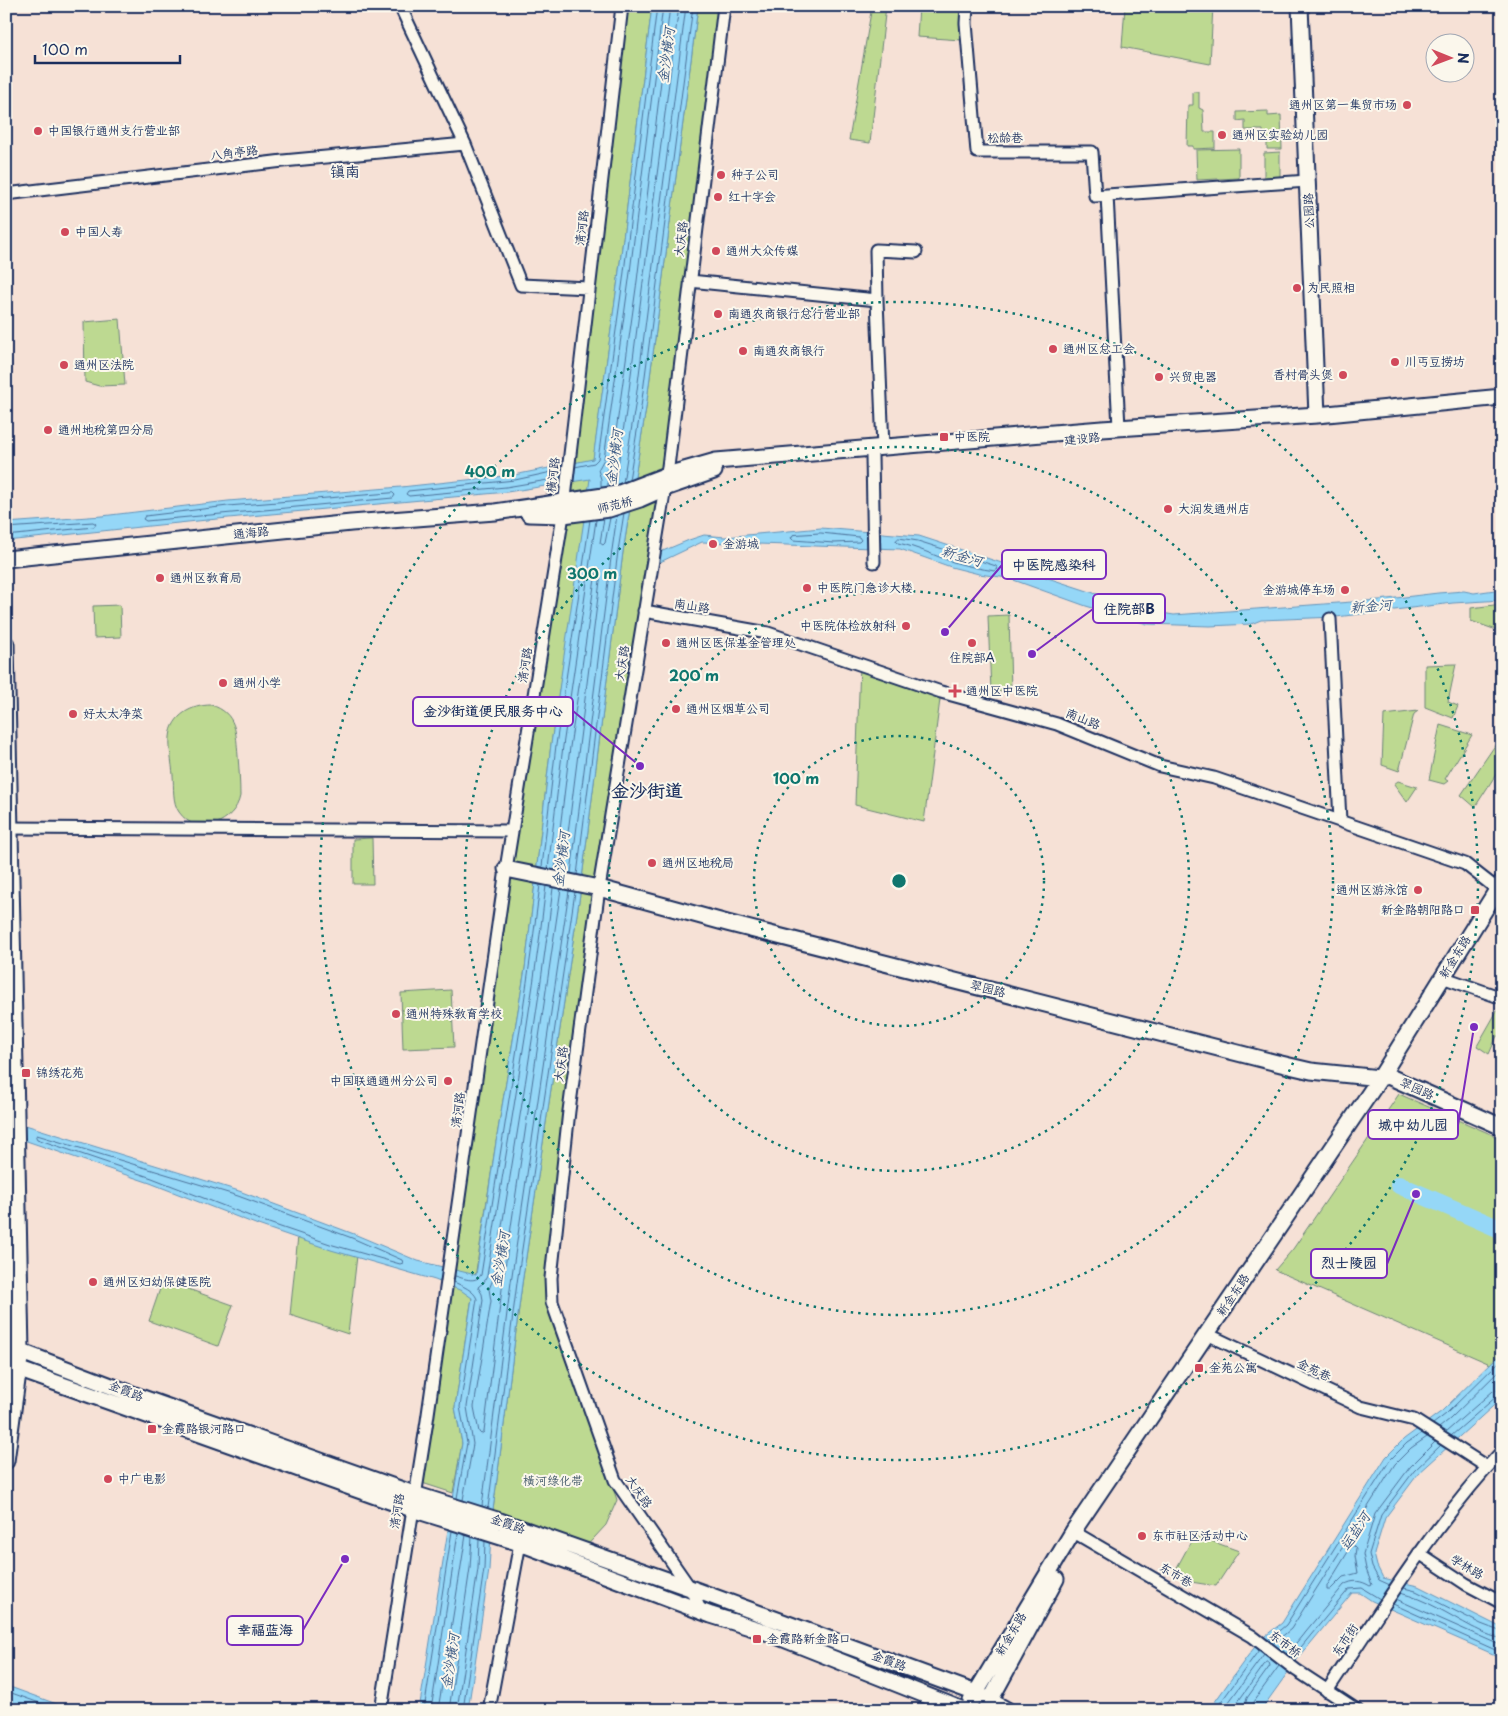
<svg xmlns="http://www.w3.org/2000/svg" width="1508" height="1716" viewBox="0 0 1508 1716" font-family="'Playpen Sans','LXGW WenKai TC',sans-serif">
<rect width="100%" height="100%" fill="#f6e1d6"/>
<filter id="ink" filterUnits="userSpaceOnUse"><feTurbulence type="fractalNoise" baseFrequency=".02" numOctaves="2"/><feDisplacementMap in="SourceGraphic" scale="10" xChannelSelector="R" yChannelSelector="G"/><feConvolveMatrix kernelMatrix="1 2 1 2 8 2 1 2 1" color-interpolation-filters="sRGB"/></filter>
<g filter="url(#ink)">
<path fill="#bdd991" stroke="#6c8478" d="M622,6h30l-34,273 -39,284 -28,181 -26,225 -29,173 -41,265 7,36 -9,50 -37,-12 147,-966z
M698,6h26l-57,469 -68,413 -49,415 67,197 -11,25 -24,26 -90,-33 30,-234 58,-390 43,-342 23,-144z
M872,6h14l-16,137 -21,-3z
M919,6h44l-2,34 -44,-3z
M1125,6h88l-3,58 -88,-17z
M1193,92h6v16l4,2 1,22h11v16l-22,1v-3h-6l1,-41h5z
M1268,111v5l13,-1 1,34h-15v-12l-4,-1v-6h-18v-10l-8,1v-9z
M1239,149v29l-42,2 -1,-30z
M1280,152v28h-16v-27z
M120,319l5,66 -26,1 -14,-4 -1,-60z
M1502,604v28l-31,-11v-13z
M120,605l1,32 -27,1 -1,-32z
M1009,615l2,76 -20,1 -3,-76z
M860,664l81,28 -17,130 -69,-17z
M1456,664l-8,38 10,4 -5,12 -28,-11v-42z
M211,705c26,8 25,28 27,51 1,13 2,27 2,40 -5,27 -43,42 -61,16 -7,-10 -5,-25 -6,-37 -1,-12 -4,-26 -3,-38 2,-22 22,-32 41,-32z
M1418,711l-4,3 -15,57 -17,-6 2,-50z
M1440,725l32,10 -27,44 3,2 -4,3 -15,-4z
M1496,744l6,4v17l-27,42 -14,-12z
M1398,781l19,6 -10,15 -13,-18z
M372,838l1,46h-20v-45z
M451,990l3,57 -51,2 -2,-56z
M1497,1011l5,2v24l-5,-1 -8,18 -12,-8z
M1399,1094l103,45v213l-12,12 -215,-94 18,-21z
M299,1226l59,21 -10,87 -58,-19z
M163,1280l70,25 -15,41 -69,-25z
M1200,1537l39,14 -23,35 -25,-4 -16,-11 18,-33z"/>
<path fill="#95d7f7" stroke="#6494ba" d="M652,6h46l-52,402 -23,144 -43,342 -58,390 -30,234 -3,52 -21,140h-49l43,-267 -7,-36 17,-109 -10,-7 -27,-11 -104,-30 -73,-25 -108,-42 -144,-49v-15l233,72 115,43 64,27 58,14 20,-133 29,-173 26,-225 39,-265 -83,13 -300,28 -201,21v-18l96,-7 126,-15 173,-14 113,-12 79,-16 25,-180z
M821,528l98,8 230,75 25,4 205,-15 59,-7 26,-2 10,2 28,-4v11l-49,3 -117,14 -75,3 -10,4 -41,2 -63,-2 -61,-18 -78,-28 -29,-4 -28,-7 -51,-18 -198,-7 -46,22 2,-11 31,-13 15,-5 21,2z
M1502,1352v46l-84,76 -33,44 -11,36 3,12 6,12 35,8 84,42v30l-130,-57 -12,-8h-8l-56,68 -35,49h-52l38,-53 14,-18 21,-16 104,-166 18,-18 38,-28z
M6,1686l4,1 63,23h-67z"/>
<g fill="none" stroke-linecap="round" stroke-linejoin="round">
<path stroke="#4c729b" stroke-width="1" d="M575,467l19,-4 4,-4 25,-179 34,-274
M560,478l-54,9 -97,9 -3,-2 2,-3 107,-11 46,-10
M629,480l12,-73 52,-401
M623,483l12,-77 51,-400
M608,486l-1,-15 5,-11 25,-179 33,-275
M615,486l12,-81 52,-399
M601,488v-9l-3,-9 6,-11 25,-179 34,-274
M393,493l2,2 -2,3 -247,23 -3,-2 2,-3 83,-10z
M604,518l-4,25 3,2 2,-2 5,-25
M6,528l87,-6 3,2 -2,3 -88,9
M821,533l38,4 2,3 -2,2 -25,1 -41,-3 -2,-2 2,-3z
M899,538l19,3 78,25 2,3 -3,2c-14,-2 -28,-5 -42,-9 -18,-6 -36,-15 -55,-19l-2,-2z
M542,867l14,-122 34,-225
M548,869l15,-123 33,-226
M555,870l15,-123 26,-175 3,-2 2,3 -38,299
M571,873l41,-323 5,-35
M577,875l41,-324 6,-38
M553,888c-15,130 -39,259 -59,389l-5,12 2,12 -17,106 5,25 2,2 3,-2 19,-151 58,-392
M37,1135l201,61 114,42 50,22 1,3 -3,1 -67,-19 -73,-25 -108,-42 -115,-39 -1,-2z
M455,1276c8,2 20,8 26,-1 20,-130 43,-259 59,-390
M454,1282c8,4 20,8 23,17l-17,108 7,36 -10,55
M1433,1424l13,-10 56,-55
M1439,1428l11,-9 52,-51
M1446,1432l47,-41 9,-3
M1451,1436l46,-40 5,-2
M463,1500l10,-56 -6,-37 16,-107 -1,-6 -4,-7 6,-5 3,-6c19,-130 44,-259 59,-390
M482,1506l29,-224 58,-391
M488,1508l29,-225 58,-391
M1354,1546l2,2 -1,8 3,17 -15,4 -13,13h-3v-4l24,-39z
M1390,1585l-11,-5 -7,-13 -3,-13 12,-39 33,-44 27,-26
M1404,1588l12,3 65,33 21,8
M1400,1593c26,6 49,22 72,34 9,4 20,11 30,11
M1396,1599l106,47
M1393,1604l109,49
M1268,1640l18,-15 104,-165 17,-17 15,-10
M1273,1644l18,-15 104,-165 16,-16 16,-11
M1287,1654l57,-69c9,-6 18,-4 26,1l2,-1 -6,-16 -3,-15 12,-40 35,-47 25,-25
M1292,1658l57,-69 13,-1 18,11
M6,1691l53,19
M424,1710l28,-179
M431,1710l27,-177
M438,1710l28,-175
M449,1710l21,-142 2,-31
M457,1710l21,-141 1,-30
M463,1710l21,-141 1,-28
M1215,1710l44,-60
M1223,1710l41,-56
M1232,1710l30,-42 4,-6h3l1,4 -23,32 -3,12
M1251,1710l2,-8 26,-36"/>
<path stroke="#95d7f7" stroke-width="18" d="M1399,1185l103,45"/>
<g stroke="#1b2f5e" stroke-width="15">
<path id="street" d="M400,6l65,138 56,141 68,3
M967,6l-1,17 11,129h115l3,44 12,-1
M6,194l277,-33 182,-17
M690,281l187,19 6,148
M877,300l-1,-50 40,2
M1119,427l-12,-232 201,-14
M872,456l2,106
M644,611l124,22 173,59 116,32 103,42 54,12 251,86 32,25
M1330,619l10,202
M6,828l506,3
M1442,977l60,21
M1207,1334l154,73 53,13 73,47
M1079,1535l173,101 44,34 61,40
M1419,1553l47,31 36,19
M701,1611l-11,-23 -75,-108 -63,-178 -1,-24 18,-167 30,-223 68,-413 57,-469
M1327,1691c55,-82 107,-167 175,-240
M381,1710l46,-289 79,-552 57,-354 59,-509
M489,1710l31,-167"/>
</g>
<g stroke="#1b2f5e" stroke-width="19">
<path id="secondary" d="M1300,6l17,409
M529,514l34,1 46,-6 31,-10 25,-11 49,-17
M6,559l345,-36 144,-11 122,-18 50,-19 49,-14 386,-32 215,-14 185,-18
M6,644l15,707 -15,110
M506,869l93,19 128,35 554,141 30,7 69,7 8,-2
M1388,1076l114,51
M6,1220l2,136
M6,1346l134,51 274,97 86,27 190,67 286,105 31,17
M6,1365l406,144 108,34 191,72 55,17 197,78
M971,1701l103,-171 306,-452 122,-196
M986,1708l70,-129"/>
</g>
<use href="#street" stroke="#fbf7ec" stroke-width="11"/>
<use href="#secondary" stroke="#fbf7ec" stroke-width="15"/>
</g>
</g>
<g fill="none" stroke="#0f766e" stroke-width="2.5" stroke-dasharray="2.5 5">
<circle cx="899" cy="881" r="145"/>
<circle cx="899" cy="881" r="290"/>
<circle cx="899" cy="881" r="434"/>
<circle cx="899" cy="881" r="579"/>
</g>
<g fill="#d1495b" stroke="#fbf7ec" stroke-width="2">
<circle cx="1407" cy="105" r="5"/>
<circle cx="38" cy="131" r="5"/>
<circle cx="1222" cy="135" r="5"/>
<circle cx="721" cy="175" r="5"/>
<circle cx="718" cy="197" r="5"/>
<circle cx="65" cy="232" r="5"/>
<circle cx="716" cy="251" r="5"/>
<circle cx="1297" cy="288" r="5"/>
<circle cx="718" cy="314" r="5"/>
<circle cx="1053" cy="349" r="5"/>
<circle cx="743" cy="351" r="5"/>
<circle cx="1395" cy="362" r="5"/>
<circle cx="64" cy="365" r="5"/>
<circle cx="1343" cy="375" r="5"/>
<circle cx="1159" cy="377" r="5"/>
<circle cx="48" cy="430" r="5"/>
<rect x="939" y="432" width="10" height="10" rx="2.5"/>
<circle cx="1168" cy="509" r="5"/>
<circle cx="713" cy="544" r="5"/>
<circle cx="160" cy="578" r="5"/>
<circle cx="807" cy="588" r="5"/>
<circle cx="1345" cy="590" r="5"/>
<circle cx="906" cy="626" r="5"/>
<circle cx="666" cy="643" r="5"/>
<circle cx="972" cy="643" r="5"/>
<circle cx="223" cy="683" r="5"/>
<path d="M952.5 683.5h5v5h5v5h-5v5h-5v-5h-5v-5h5z"/>
<circle cx="676" cy="709" r="5"/>
<circle cx="73" cy="714" r="5"/>
<circle cx="652" cy="863" r="5"/>
<circle cx="1418" cy="890" r="5"/>
<rect x="1470" y="905" width="10" height="10" rx="2.5"/>
<circle cx="396" cy="1014" r="5"/>
<rect x="21" y="1068" width="10" height="10" rx="2.5"/>
<circle cx="448" cy="1081" r="5"/>
<circle cx="93" cy="1282" r="5"/>
<rect x="1194" y="1363" width="10" height="10" rx="2.5"/>
<rect x="147" y="1424" width="10" height="10" rx="2.5"/>
<circle cx="108" cy="1479" r="5"/>
<circle cx="1142" cy="1536" r="5"/>
<rect x="752" y="1634" width="10" height="10" rx="2.5"/>
</g>
<g text-anchor="middle" stroke-width="4" stroke-linejoin="round" paint-order="stroke">
<g font-size="12" fill="#1b2f5e" stroke="#fbf7ec" text-anchor="start">
<text x="1397" y="109" text-anchor="end">通州区第一集贸市场</text>
<text x="48" y="135">中国银行通州支行营业部</text>
<text x="1232" y="139">通州区实验幼儿园</text>
<text x="731" y="179">种子公司</text>
<text x="728" y="201">红十字会</text>
<text x="75" y="236">中国人寿</text>
<text x="726" y="255">通州大众传媒</text>
<text x="1307" y="292">为民照相</text>
<text x="728" y="318">南通农商银行总行营业部</text>
<text x="1063" y="353">通州区总工会</text>
<text x="753" y="355">南通农商银行</text>
<text x="1405" y="366">川丐豆捞坊</text>
<text x="74" y="369">通州区法院</text>
<text x="1333" y="379" text-anchor="end">香村骨头煲</text>
<text x="1169" y="381">兴贸电器</text>
<text x="58" y="434">通州地税第四分局</text>
<text x="954" y="441">中医院</text>
<text x="1178" y="513">大润发通州店</text>
<text x="723" y="548">金游城</text>
<text x="170" y="582">通州区教育局</text>
<text x="817" y="592">中医院门急诊大楼</text>
<text x="1335" y="594" text-anchor="end">金游城停车场</text>
<text x="896" y="630" text-anchor="end">中医院体检放射科</text>
<text x="676" y="647">通州区医保基金管理处</text>
<text x="972" y="662" text-anchor="middle">住院部A</text>
<text x="233" y="687">通州小学</text>
<text x="966" y="695">通州区中医院</text>
<text x="686" y="713">通州区烟草公司</text>
<text x="83" y="718">好太太净菜</text>
<text x="662" y="867">通州区地税局</text>
<text x="1408" y="894" text-anchor="end">通州区游泳馆</text>
<text x="1465" y="914" text-anchor="end">新金路朝阳路口</text>
<text x="406" y="1018">通州特殊教育学校</text>
<text x="36" y="1077">锦绣花苑</text>
<text x="438" y="1085" text-anchor="end">中国联通通州分公司</text>
<text x="103" y="1286">通州区妇幼保健医院</text>
<text x="1209" y="1372">金苑公寓</text>
<text x="162" y="1433">金霞路银河路口</text>
<text x="118" y="1483">中广电影</text>
<text x="1152" y="1540">东市社区活动中心</text>
<text x="767" y="1643">金霞路新金路口</text>
</g>
<g font-size="12" fill="#1b2f5e" stroke="#fbf7ec">
<text x="1005" y="142">松龄巷</text>
<text transform="translate(234 153) rotate(-7)" y="4">八角亭路</text>
<text transform="translate(1309 211) rotate(-92)" y="4">公园路</text>
<text transform="translate(582 228) rotate(-83)" y="4">清河路</text>
<text transform="translate(681 239) rotate(-83)" y="4">大庆路</text>
<text transform="translate(1082 439) rotate(-6)" y="4">建设路</text>
<text transform="translate(553 475) rotate(-83)" y="4">横河路</text>
<text transform="translate(615 505) rotate(-14)" y="4">师范桥</text>
<text transform="translate(251 533) rotate(-6)" y="4">通海路</text>
<text transform="translate(692 606) rotate(9)" y="4">南山路</text>
<text transform="translate(622 663) rotate(-81)" y="4">大庆路</text>
<text transform="translate(525 665) rotate(-81)" y="4">清河路</text>
<text transform="translate(1083 719) rotate(22)" y="4">南山路</text>
<text transform="translate(1455 957) rotate(-58)" y="4">新金东路</text>
<text transform="translate(988 989) rotate(14)" y="4">翠园路</text>
<text transform="translate(561 1064) rotate(-82)" y="4">大庆路</text>
<text transform="translate(1417 1089) rotate(24)" y="4">翠园路</text>
<text transform="translate(458 1110) rotate(-82)" y="4">清河路</text>
<text transform="translate(1233 1295) rotate(-56)" y="4">新金东路</text>
<text transform="translate(1314 1370) rotate(25)" y="4">金苑巷</text>
<text transform="translate(126 1391) rotate(21)" y="4">金霞路</text>
<text transform="translate(639 1492) rotate(56)" y="4">大庆路</text>
<text transform="translate(397 1511) rotate(-81)" y="4">清河路</text>
<text transform="translate(508 1524) rotate(19)" y="4">金霞路</text>
<text transform="translate(1467 1567) rotate(31)" y="4">学林路</text>
<text transform="translate(1176 1575) rotate(31)" y="4">东市巷</text>
<text transform="translate(1011 1634) rotate(-59)" y="4">新金东路</text>
<text transform="translate(1345 1640) rotate(-56)" y="4">东市街</text>
<text transform="translate(1285 1644) rotate(37)" y="4">东市桥</text>
<text transform="translate(889 1661) rotate(20)" y="4">金霞路</text>
</g>
<g font-size="12" fill="#445a6b" stroke="#fbf7ec">
<text x="553" y="1485">横河绿化带</text>
</g>
<g font-size="14" font-style="italic" fill="#3a5984" stroke="#fbf7ec">
<text transform="translate(666 55) rotate(-83)" y="5">金沙横河</text>
<text transform="translate(614 457) rotate(-83)" y="5">金沙横河</text>
<text transform="translate(962 556) rotate(16)" y="5">新金河</text>
<text transform="translate(1371 606) rotate(-4)" y="5">新金河</text>
<text transform="translate(561 859) rotate(-83)" y="5">金沙横河</text>
<text transform="translate(500 1259) rotate(-81)" y="5">金沙横河</text>
<text transform="translate(1355 1531) rotate(-56)" y="5">运盐河</text>
<text transform="translate(450 1661) rotate(-82)" y="5">金沙横河</text>
</g>
<g font-size="15" fill="#1b2f5e" stroke="#fbf7ec">
<text x="345" y="177">镇南</text>
</g>
<g font-size="18" font-weight="bold" fill="#1b2f5e" stroke="#fbf7ec">
<text x="647" y="797">金沙街道</text>
</g>
</g>
<circle cx="899" cy="881" r="8" fill="#0f766e" stroke="#fbf7ec" stroke-width="2.5"/>
<g font-size="15" text-anchor="middle" font-weight="bold" fill="#0f766e" stroke="#fbf7ec" stroke-width="4" stroke-linejoin="round" paint-order="stroke">
<text x="490" y="477">400 m</text>
<text x="592" y="579">300 m</text>
<text x="694" y="681">200 m</text>
<text x="796" y="784">100 m</text>
</g>
<path fill="none" stroke="#7b2cbf" stroke-width="2" d="M945 632L1002 565M1032 654L1093 609M640 766L573 711M1474 1027L1458 1125M1416 1194L1387 1264M345 1559L303 1630"/>
<g fill="#7b2cbf" stroke="#fbf7ec" stroke-width="2">
<circle cx="945" cy="632" r="5"/>
<circle cx="1032" cy="654" r="5"/>
<circle cx="640" cy="766" r="5"/>
<circle cx="1474" cy="1027" r="5"/>
<circle cx="1416" cy="1194" r="5"/>
<circle cx="345" cy="1559" r="5"/>
</g>
<g fill="#fbf7ec" stroke="#7b2cbf" stroke-width="2">
<rect x="1002" y="550" width="104" height="29" rx="5"/>
<rect x="1093" y="594" width="72" height="29" rx="5"/>
<rect x="413" y="697" width="160" height="29" rx="5"/>
<rect x="1368" y="1110" width="90" height="29" rx="5"/>
<rect x="1311" y="1249" width="76" height="29" rx="5"/>
<rect x="227" y="1616" width="76" height="29" rx="5"/>
</g>
<g font-size="14" text-anchor="middle" font-weight="bold" fill="#1b2f5e">
<text x="1054" y="570">中医院感染科</text>
<text x="1129" y="614">住院部B</text>
<text x="493" y="716">金沙街道便民服务中心</text>
<text x="1413" y="1130">城中幼儿园</text>
<text x="1349" y="1268">烈士陵园</text>
<text x="265" y="1635">幸福蓝海</text>
</g>
<rect width="1508" height="1716" fill="none" stroke="#fbf7ec" stroke-width="25"/>
<rect x="12" y="12" width="1483" height="1691" fill="none" stroke="#1b2f5e" stroke-width="2" filter="url(#ink)"/>
<g transform="translate(1450 58) rotate(91)"><circle r="24" fill="#fbf7ec" stroke="#a1a7b3"/>
<path d="M0-4L9 19L0 12L-9 19Z" fill="#d1495b"/>
<text y="-8" font-size="14" font-weight="bold" text-anchor="middle" fill="#1b2f5e">N</text>
</g>
<path d="M35 55v8h145v-8" fill="none" stroke="#1b2f5e" stroke-width="2.5"/>
<text x="42" y="55" font-size="15" fill="#1b2f5e" stroke="#fbf7ec" stroke-width="4" paint-order="stroke">100 m</text>
</svg>
